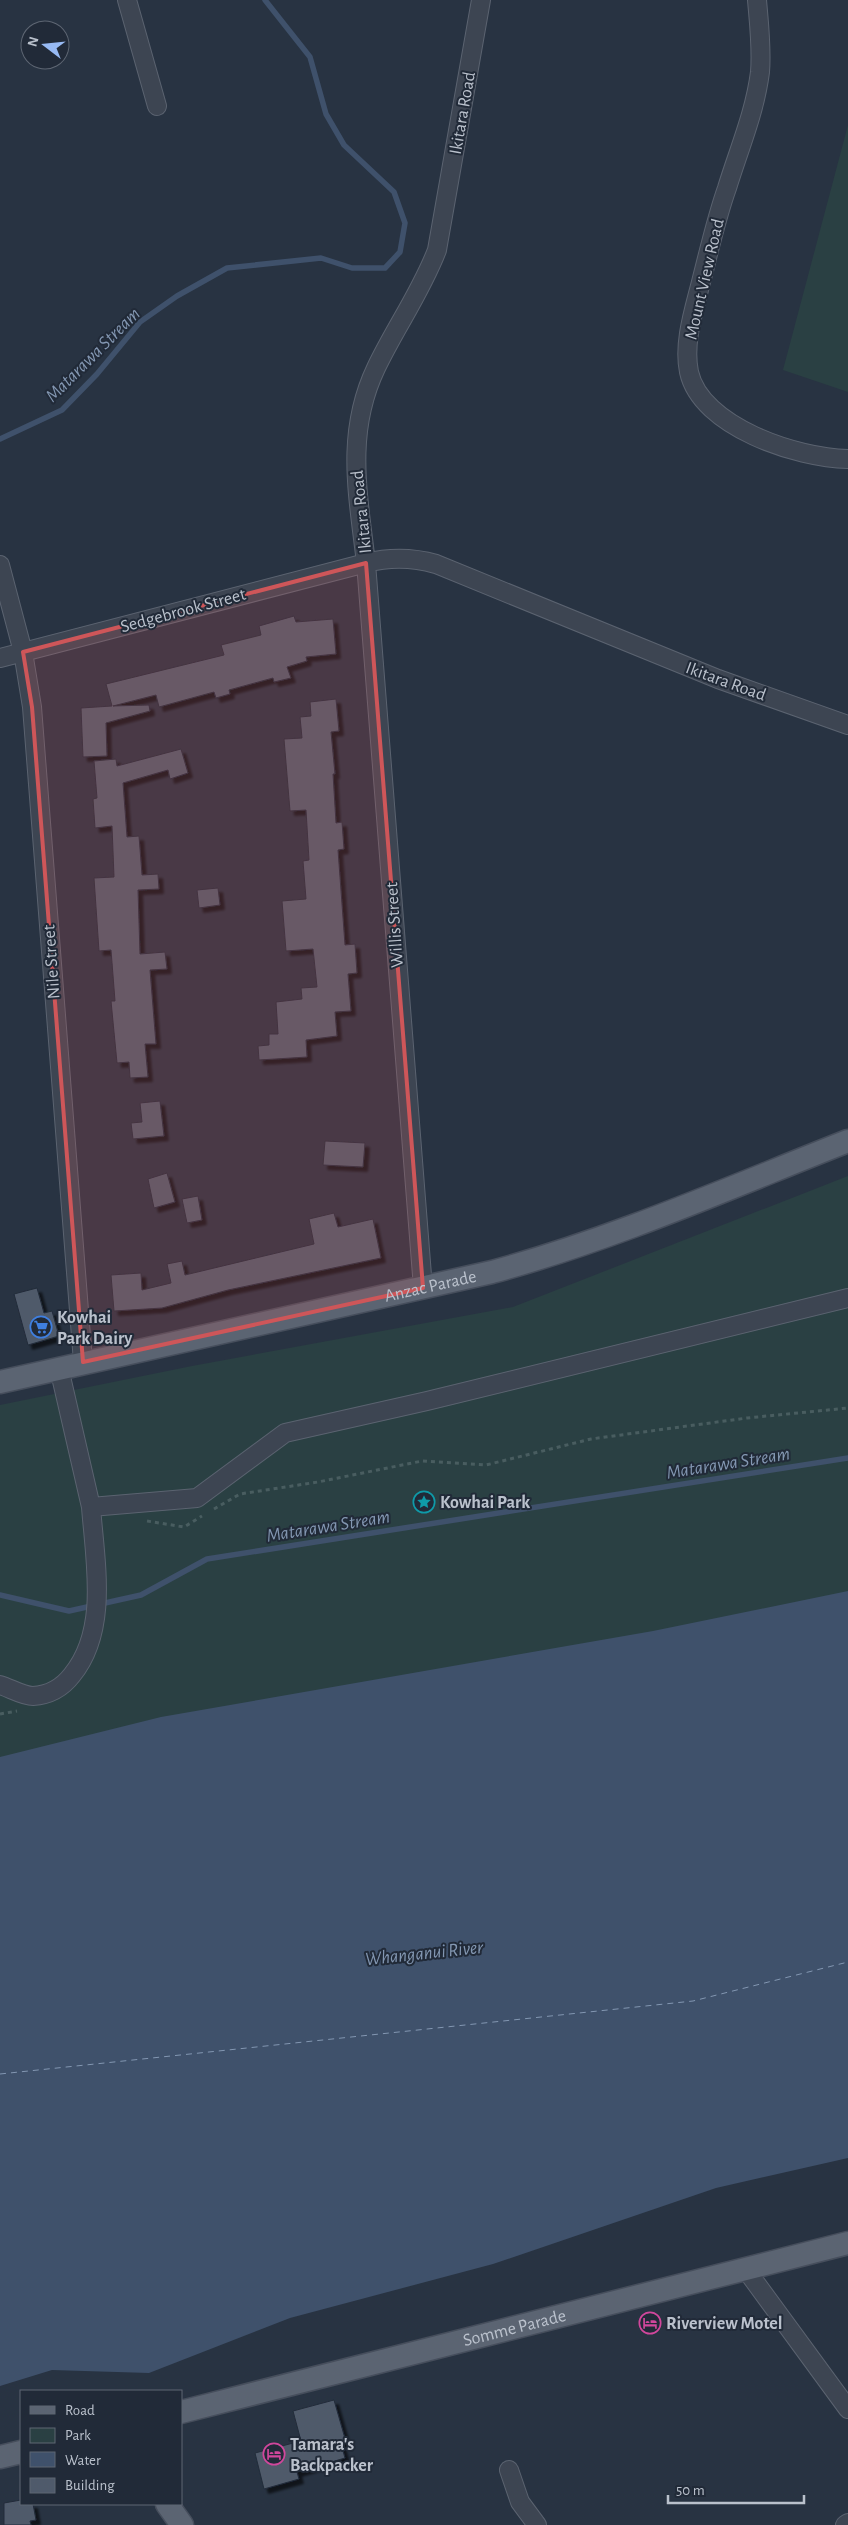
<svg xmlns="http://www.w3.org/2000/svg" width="848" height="2525" viewBox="0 0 848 2525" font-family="'Alegreya Sans',sans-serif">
<defs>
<filter id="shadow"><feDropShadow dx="4.5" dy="4.5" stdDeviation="1" flood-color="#0009"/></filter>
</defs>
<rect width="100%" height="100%" fill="#283342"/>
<path fill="#2a4043" d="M848,125v267l-65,-22z
M848,1176v423l-848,177v-371l192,-39 321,-59z"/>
<path fill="#3f516b" d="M848,1591v567l-132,30 -223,76 -203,54 -141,55 -97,-3 -52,16v-629l161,-40 492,-86z"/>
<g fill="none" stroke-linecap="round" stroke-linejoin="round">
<path stroke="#3f516b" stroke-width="5.5" d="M0,439l62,-29 35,-36 43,-52 37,-26 50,-28 94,-10 31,10h33l15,-16 5,-29 -11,-31 -50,-47 -18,-31 -16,-57 -45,-57
M0,1595l69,16 72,-16 66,-36 641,-101"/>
<path stroke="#8397b2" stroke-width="1" stroke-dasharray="6 5" stroke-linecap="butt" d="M0,2074l693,-73 155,-39"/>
</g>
<path fill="#4f5a6b" stroke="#232c3a" filter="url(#shadow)" d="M294,616l2,6 37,-3 3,35 -30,3 1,4 -20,6 4,11 -17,4 -1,-4 -44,12 1,4 -14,4 -2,-6 -55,15 -3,-12 -43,11 36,-1 1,6 -44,12 1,33 -24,1 -2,-49 31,-2 -6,-22 118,-29 -3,-10 40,-10 -2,-9z
M336,699l3,32 -8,1 4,42h-2l3,49 6,-1 2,27 -6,1 7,95 10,-1 2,29 -9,1 3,37 -16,1 2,24 -31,4 1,17 -48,3 -1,-14 11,-1v-11h9l-2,-32 26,-3 -1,-11 16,-1 -4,-38 -27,2 -4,-50 24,-2 -3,-38 6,-1 -3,-50 -16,1 -6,-72 18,-1 -2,-21 11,-1 -1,-14z
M181,749l7,24 -18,6 -2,-9 -45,13 4,54 12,-1 3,39 16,-1 1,15 -21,1 2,64 25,-2 2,17 -17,1 6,74h-11l3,33 -18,1 -1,-16 -12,1 -6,-62h4l-4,-51 -12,1 -5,-73 20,-1 -2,-51 -17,2 -2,-29 4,-1 -3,-37 22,-2 1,7z
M218,888l2,17 -21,3 -2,-18z
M160,1101l4,35 -31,3 -2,-16 11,-1 -2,-19z
M325,1141l40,2 -2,24 -40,-2z
M167,1173l8,29 -21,6 -6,-29z
M198,1196l4,24 -15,3 -5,-24z
M334,1213l4,14 35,-8 8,39 -153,32 -66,18 -48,3 -3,-36 30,-2 1,17 29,-7 -4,-19 15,-3 3,14 129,-31 -5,-25z
M37,1288l7,25 8,-2 7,25 -31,9 -14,-51z
M334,2400l12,42 -5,2 4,14 -48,14 2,7 -35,10 -9,-36 46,-12 -8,-30z
M21,2500v4h12l3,16 -6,1 1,4h-27v-22z"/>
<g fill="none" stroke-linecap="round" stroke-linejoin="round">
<g stroke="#5b6370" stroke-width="20">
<path id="minor" d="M127,0l30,106
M481,0l-44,250c-16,42 -42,78 -61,118 -31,65 -18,126 -10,195 24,-6 45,-6 70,1l282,115 130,46
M757,0c2,24 5,48 3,72 -5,40 -21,77 -33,116 -11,31 -18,63 -26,94 -7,28 -18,61 -12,90 12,55 108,86 159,87
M0,565l23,87 9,55 51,655
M0,658l366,-95 57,725
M59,1368l32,139
M0,1685c10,3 23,11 33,11 17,-1 29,-8 39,-21 37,-45 23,-114 19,-168l106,-9 88,-65 142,-32 421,-103
M747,2271l101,138
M509,2470l11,32 17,23
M845,2525l3,-2"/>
</g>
<g stroke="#464e5c" stroke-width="25">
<g id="major">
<path id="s1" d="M0,1382l492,-110c122,-33 239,-85 356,-131"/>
<path id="s2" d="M181,2412l667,-169"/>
<path d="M0,2457l21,-5"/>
<path d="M167,2504l15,21"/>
</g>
</g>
<path stroke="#495d60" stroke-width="3" stroke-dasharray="4 4" stroke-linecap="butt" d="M214,1509l26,-15 78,-12 104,-21 64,4 105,-26 156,-21 101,-10
M147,1521l37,6 18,-11
M0,1714l17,-3"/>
<use href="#minor" stroke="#3d4552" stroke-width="18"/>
<use href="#major" stroke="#5b6472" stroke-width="22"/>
</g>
<path fill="#ce5659" fill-opacity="0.2" stroke="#ce5659" stroke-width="4" stroke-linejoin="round" d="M366,563l57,725 -340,74 -51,-655 -9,-55z"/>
<defs>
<g id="supermarket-ring" transform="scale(1.125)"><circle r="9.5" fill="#212a38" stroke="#3f7fe0" stroke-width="1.5"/><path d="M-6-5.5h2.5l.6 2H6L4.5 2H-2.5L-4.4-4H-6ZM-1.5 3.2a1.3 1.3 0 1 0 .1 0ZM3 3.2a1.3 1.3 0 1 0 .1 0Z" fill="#3f7fe0"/></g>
<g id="sight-ring" transform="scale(1.125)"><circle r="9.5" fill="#212a38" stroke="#0f9aa8" stroke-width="1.5"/><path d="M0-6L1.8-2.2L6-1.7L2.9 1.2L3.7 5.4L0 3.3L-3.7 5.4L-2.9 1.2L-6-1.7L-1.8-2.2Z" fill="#0f9aa8"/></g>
<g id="hotel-ring" transform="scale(1.125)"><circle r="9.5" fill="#212a38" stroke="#d1479c" stroke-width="1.5"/><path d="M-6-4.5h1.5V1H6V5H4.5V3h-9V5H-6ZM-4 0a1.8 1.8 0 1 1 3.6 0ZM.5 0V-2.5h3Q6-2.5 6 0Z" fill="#d1479c"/></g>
</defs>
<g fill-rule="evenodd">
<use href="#supermarket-ring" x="41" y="1327"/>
<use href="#sight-ring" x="424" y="1502"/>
<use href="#hotel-ring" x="650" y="2323"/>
<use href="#hotel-ring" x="274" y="2454"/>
</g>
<g text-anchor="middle" stroke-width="4" stroke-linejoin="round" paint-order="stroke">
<g font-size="18" fill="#bac1cc" stroke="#212a38">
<text transform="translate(462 113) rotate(-80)" y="6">Ikitara Road</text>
<text transform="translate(704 279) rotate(-77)" y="6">Mount View Road</text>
<text transform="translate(361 512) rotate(-96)" y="6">Ikitara Road</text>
<text transform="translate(183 610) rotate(-15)" y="6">Sedgebrook Street</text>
<text transform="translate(726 681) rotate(20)" y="6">Ikitara Road</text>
<text transform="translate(394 925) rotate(-94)" y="6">Willis Street</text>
<text transform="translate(51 962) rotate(-94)" y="6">Nile Street</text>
<text dy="6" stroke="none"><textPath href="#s1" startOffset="441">Anzac Parade</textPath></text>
<text dy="6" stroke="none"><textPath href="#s2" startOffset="344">Somme Parade</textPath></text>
</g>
<g font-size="18" font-weight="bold" fill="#bac1cc" stroke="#212a38" text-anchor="start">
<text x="57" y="1323">Kowhai<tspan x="57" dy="21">Park Dairy</tspan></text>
<text x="440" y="1508">Kowhai Park</text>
<text x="666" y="2329">Riverview Motel</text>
<text x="290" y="2450">Tamara's<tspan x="290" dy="21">Backpacker</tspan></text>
</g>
<g font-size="19" font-style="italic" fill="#8397b2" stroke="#212a38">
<text transform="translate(92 354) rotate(-45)" y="7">Matarawa Stream</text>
<text transform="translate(728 1462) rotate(-9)" y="7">Matarawa Stream</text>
<text transform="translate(328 1525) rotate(-9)" y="7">Matarawa Stream</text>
<text transform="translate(424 1952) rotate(-6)" y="7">Whanganui River</text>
</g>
</g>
<rect x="20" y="2390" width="162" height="115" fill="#212a38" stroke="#5e6673"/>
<rect x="30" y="2406" width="25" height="8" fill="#5b6472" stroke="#5e6673"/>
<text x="65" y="2415" font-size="15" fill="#bac1cc">Road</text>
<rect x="30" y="2428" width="25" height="15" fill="#2a4043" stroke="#5e6673"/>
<text x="65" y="2440" font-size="15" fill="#bac1cc">Park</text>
<rect x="30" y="2452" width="25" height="15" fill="#3f516b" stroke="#5e6673"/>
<text x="65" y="2465" font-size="15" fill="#bac1cc">Water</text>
<rect x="30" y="2478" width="25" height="15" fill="#4f5a6b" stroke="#5e6673"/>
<text x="65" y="2490" font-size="15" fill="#bac1cc">Building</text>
<g transform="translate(45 45) rotate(286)"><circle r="24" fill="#212a38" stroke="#5e6673"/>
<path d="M0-4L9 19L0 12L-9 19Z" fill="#97baf4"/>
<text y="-8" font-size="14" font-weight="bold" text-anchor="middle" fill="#bac1cc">N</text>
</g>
<path d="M668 2495v8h136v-8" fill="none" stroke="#bac1cc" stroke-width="2.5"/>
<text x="676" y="2495" font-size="15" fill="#bac1cc" stroke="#212a38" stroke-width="4" paint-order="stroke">50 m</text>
</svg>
